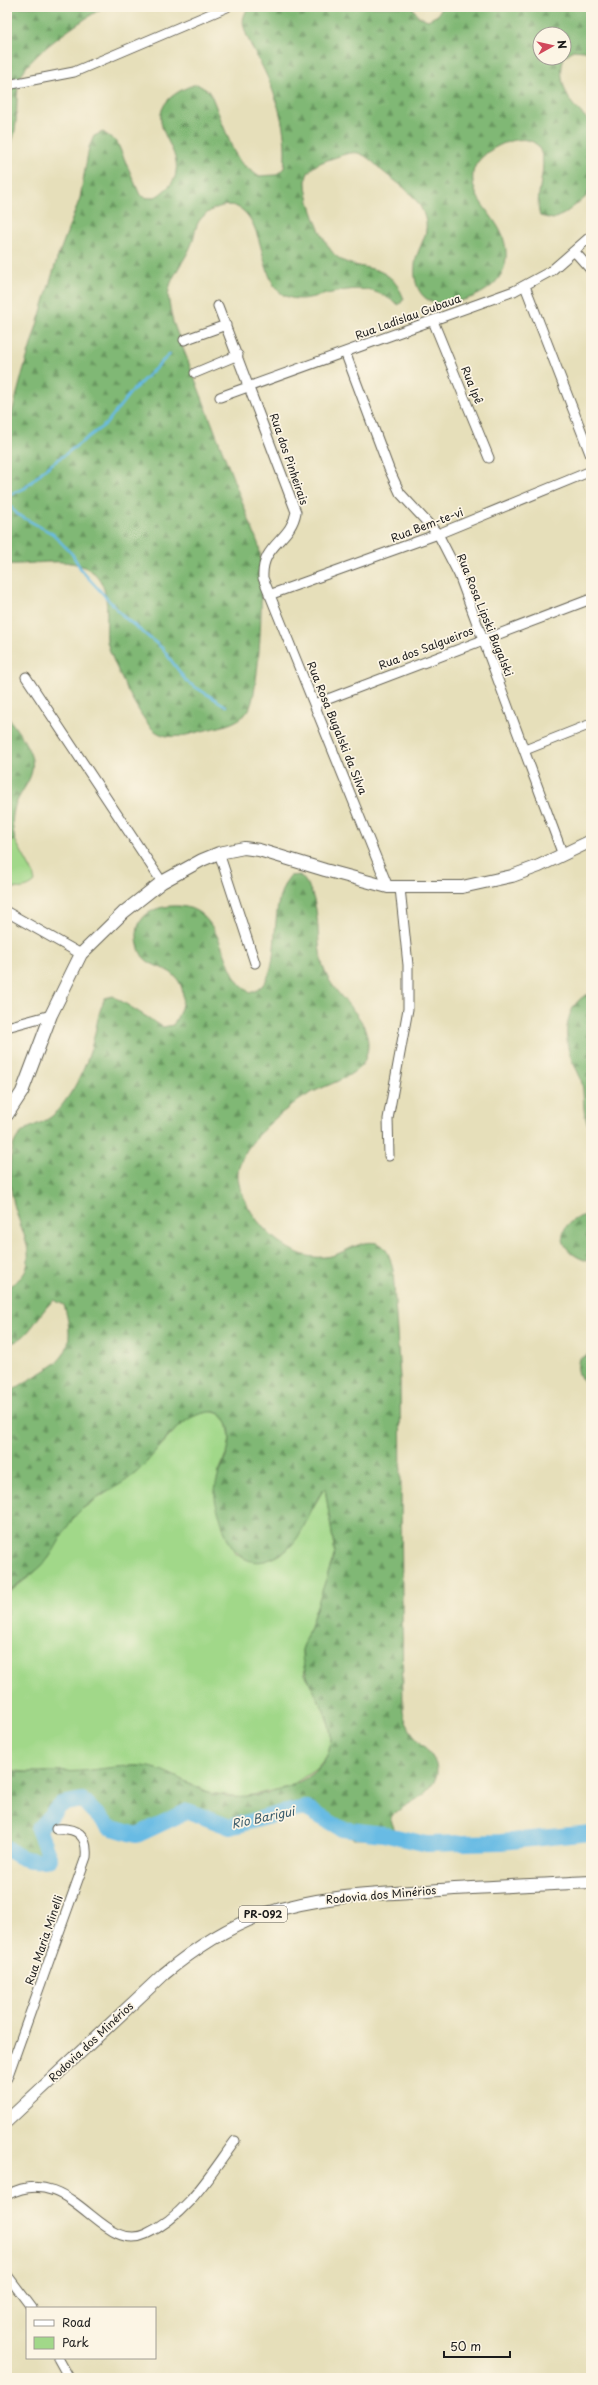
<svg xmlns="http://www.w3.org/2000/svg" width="598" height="2385" viewBox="0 0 598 2385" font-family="'Playpen Sans',sans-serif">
<defs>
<pattern id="forest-firs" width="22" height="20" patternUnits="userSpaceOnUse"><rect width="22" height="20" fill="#80b875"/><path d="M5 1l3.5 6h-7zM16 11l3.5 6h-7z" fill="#68955f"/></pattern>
</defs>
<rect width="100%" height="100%" fill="#fcf5e5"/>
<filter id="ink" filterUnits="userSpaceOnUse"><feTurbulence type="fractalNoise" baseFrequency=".025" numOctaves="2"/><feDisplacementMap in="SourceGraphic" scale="8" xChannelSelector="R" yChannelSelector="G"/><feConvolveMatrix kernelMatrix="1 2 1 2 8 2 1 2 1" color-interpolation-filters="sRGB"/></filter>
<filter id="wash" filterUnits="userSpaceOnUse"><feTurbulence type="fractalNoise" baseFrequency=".012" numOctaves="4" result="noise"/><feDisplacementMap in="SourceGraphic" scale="16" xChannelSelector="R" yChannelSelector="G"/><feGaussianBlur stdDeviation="0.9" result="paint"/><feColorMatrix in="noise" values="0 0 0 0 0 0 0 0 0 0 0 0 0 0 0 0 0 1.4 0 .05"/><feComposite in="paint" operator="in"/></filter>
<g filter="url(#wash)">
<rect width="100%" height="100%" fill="#e6dfba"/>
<path fill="#a1d889" stroke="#5e7a52" d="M15,840l18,33 2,9c-8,8 -17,7 -28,5v-46z
M210,1411l10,3 7,8 3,15 -2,13 -10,24 17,79c18,13 39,9 55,-6l35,-60 10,66 -33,97 3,24 18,34 7,20 1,13 -4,15 -11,13 -27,18 -46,10 -32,-4 -40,-18 -38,-9 -57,6h-50l-19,-2v-176l28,-22 13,-13 21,-37 13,-13 55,-37 40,-44 15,-12z"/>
<path fill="url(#forest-firs)" stroke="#4e6a48" d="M7,7h97c-20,12 -81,51 -85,74 -4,20 0,42 -7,61l-5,3z
M249,7h163l6,9 10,4 10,-5 3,-8h150v50l-6,-6 -12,-1 -9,7v-23h-24v24h24c-6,15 0,36 10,48 6,6 14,12 17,20v62l-5,9 -22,17 -11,5 -13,-3c-7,-22 10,-48 -1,-68 -12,-22 -64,3 -66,25 -3,27 21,40 30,64 14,41 -21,63 -57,66 -26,3 -35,-21 -30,-44 3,-13 12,-23 10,-37 -5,-24 -23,-35 -40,-48 -9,-7 -17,-18 -28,-21 -6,-1 -13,1 -19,3 -10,4 -27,7 -32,19 -6,17 16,70 29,81 22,19 52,1 68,43l-5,6c-31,-22 -45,-17 -81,-9 -9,2 -20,5 -30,1 -31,-10 -20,-79 -53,-91 -13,-4 -33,7 -38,19 -3,7 -3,16 -7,23 -6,14 -17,25 -21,41 -2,10 2,22 4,33l86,224c5,25 2,147 -11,165 -10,14 -31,16 -46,20 -15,4 -33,10 -47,0 -14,-9 -45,-73 -48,-90 -2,-22 5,-50 -12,-67 -23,-21 -61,-8 -88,-10v-132l16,-61 34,-112 23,-61 9,-51 5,-11 9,-4 14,10 23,53c8,4 13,4 20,-1 7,-6 15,-11 16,-22 5,-25 -30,-47 -8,-72 8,-8 18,-13 29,-16l13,8 23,58 8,13 17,13 18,-1 8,-7c4,-32 -5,-66 -19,-96 -7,-15 -17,-29 -21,-45 -2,-8 0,-13 5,-20z
M7,716c9,13 19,25 24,40 7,22 -13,35 -17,54 -3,11 -1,20 1,30l-8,1z
M300,875c24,24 14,61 23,91 10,33 45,46 45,79 0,8 -3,17 -8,22 -16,15 -39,19 -56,30 -24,15 -69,52 -66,81 5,37 48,84 87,79 17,-1 34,-18 52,-14 11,3 14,18 16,27l7,108 3,334c2,8 5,16 10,22 15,18 37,33 14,57 -10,11 -27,15 -37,27l5,12 12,8 -54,1 -33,-22 -20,-2 -50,12 -67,-12 -45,19 -21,1 -27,-27 -29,1 -14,8v28l-3,9h-18l-19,-5v-79c10,3 22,2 33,2 17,0 34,0 51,-2 17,-2 35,-5 52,-4 24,2 44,19 67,27 34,10 101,-2 117,-38 17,-36 -27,-68 -25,-105l33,-97 -10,-65c-16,18 -20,49 -40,63 -35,25 -55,3 -64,-31 -3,-9 -7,-19 -6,-29 1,-19 16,-36 15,-55 0,-12 -7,-26 -21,-24 -33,4 -50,40 -72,60 -17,15 -39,23 -55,37 -16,14 -22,34 -34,50 -12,15 -29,22 -41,35v-199c38,-31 76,-27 57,-90l-10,-5c-16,12 -24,41 -47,44v-55c7,-6 18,-13 20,-22 5,-20 -6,-37 -11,-56 -6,-18 -8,-41 -4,-60 5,-29 31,-22 45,-40 17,-19 30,-45 36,-70 4,-15 5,-29 12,-43l8,-2 50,31 10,-2c8,-14 15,-30 5,-45 -8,-13 -26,-12 -35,-23 -4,-6 -6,-14 -6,-20 -1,-24 21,-32 42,-31 40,2 42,53 60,77 3,4 8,7 11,10 39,-11 13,-86 40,-117z
M586,995h5v134c-10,-12 -6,-31 -9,-45 -2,-11 -9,-19 -12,-29 -7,-20 -4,-49 16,-60z
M591,1214v48c-37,-9 -38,-42 0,-48z
M591,1353v36c-10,-8 -16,-17 -12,-30z"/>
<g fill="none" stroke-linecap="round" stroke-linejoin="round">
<path stroke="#68bbe4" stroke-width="2.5" d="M7,496l18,-8 19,-18 62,-46 25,-32 39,-38
M7,502l10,12 36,20 19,20 10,17 42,46 38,31 25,34 39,24"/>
<path stroke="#68bbe4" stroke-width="16" d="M7,1848c13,12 26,14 43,11l-12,-30 23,-25 21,-4 27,27 28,8 51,-24 42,16 51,-14 24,-5 37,21 41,5 44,10 74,-2 90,-9"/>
</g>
</g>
<g filter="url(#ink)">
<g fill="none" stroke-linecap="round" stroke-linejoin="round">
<g stroke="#636053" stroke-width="11">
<path id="minor" d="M7,85l67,-13 153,-65
M574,251l17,19
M525,286l66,170
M218,306l78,206c-5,29 -35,32 -33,66l125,309
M433,321l56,137
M184,340l42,-15
M345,352l44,117 11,24 38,41 21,41 104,280
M195,373l43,-18
M220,397l294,-106 37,-20 40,-35
M269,595l169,-61 153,-63
M26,677l136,205
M315,704l276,-105
M525,750l66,-26
M219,853l36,110
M7,912l74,42
M7,1027l44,-12
M389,1156l-1,-37 20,-110v-44l-8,-77
M7,2078l79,-221c2,-22 -9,-30 -30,-28
M7,2195c64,-35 94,60 139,39 40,-18 64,-59 89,-93
M7,2275l25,33
M58,2358l11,20"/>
</g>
<g stroke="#636053" stroke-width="14">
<path id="major" d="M7,1115l15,-23 29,-77 30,-61 43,-42 38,-30 40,-22 17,-7 25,-5 15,2 66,20 63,17h74l50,-11 27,-10 52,-25
M7,2121l157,-147c30,-25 63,-47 100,-60 54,-18 108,-20 164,-23 54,-4 109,-6 163,-9"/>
</g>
<use href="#minor" stroke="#fff" stroke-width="9"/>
<use href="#major" stroke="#fff" stroke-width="12"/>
</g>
</g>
<g text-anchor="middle" stroke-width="3.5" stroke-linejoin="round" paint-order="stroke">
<rect fill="#fcf5e5" stroke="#5f5d58" stroke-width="1" x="239" y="1906" width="48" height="16" rx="3"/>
<g font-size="10" font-weight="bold" fill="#1c1c1c">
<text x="263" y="1918">PR-092</text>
</g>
<g font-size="11" fill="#1c1c1c" stroke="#fcf5e5">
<text transform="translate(408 317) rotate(-20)" y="4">Rua Ladislau Gubaua</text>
<text transform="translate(472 385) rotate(68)" y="4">Rua Ipê</text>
<text transform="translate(289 459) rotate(71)" y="4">Rua dos Pinheirais</text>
<text transform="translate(427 525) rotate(-21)" y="4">Rua Bem-te-vi</text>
<text transform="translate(485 615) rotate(68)" y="4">Rua Rosa Lipski Bugalski</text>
<text transform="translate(426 648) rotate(-21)" y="4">Rua dos Salgueiros</text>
<text transform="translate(337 728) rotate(68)" y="4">Rua Rosa Bugalski da Silva</text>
<text transform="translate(381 1895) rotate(-5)" y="4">Rodovia dos Minérios</text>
<text transform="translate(44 1940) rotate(-71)" y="4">Rua Maria Minelli</text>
<text transform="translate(91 2042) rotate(-43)" y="4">Rodovia dos Minérios</text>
</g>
<g font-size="12" font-style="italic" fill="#3a5c6c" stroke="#fcf5e5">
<text transform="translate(263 1818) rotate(-12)" y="4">Rio Barigui</text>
</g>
</g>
<rect width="598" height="2385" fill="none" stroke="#fcf5e5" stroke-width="24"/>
<rect x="26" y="2307" width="130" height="52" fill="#fcf5e5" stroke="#a29e95"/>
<rect x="34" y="2320" width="20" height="6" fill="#ffffff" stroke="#a29e95"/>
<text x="62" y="2327" font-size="12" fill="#1c1c1c">Road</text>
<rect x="34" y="2337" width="20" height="12" fill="#a1d889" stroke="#a29e95"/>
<text x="62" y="2347" font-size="12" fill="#1c1c1c">Park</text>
<g transform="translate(552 46) rotate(82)"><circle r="19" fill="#fcf5e5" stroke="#a29e95"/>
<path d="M0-3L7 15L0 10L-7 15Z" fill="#d1495b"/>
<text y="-6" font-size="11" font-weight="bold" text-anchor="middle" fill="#1c1c1c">N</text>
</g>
<path d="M444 2351v6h66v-6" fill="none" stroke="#1c1c1c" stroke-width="2"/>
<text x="450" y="2351" font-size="12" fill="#1c1c1c" stroke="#fcf5e5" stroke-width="3" paint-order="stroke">50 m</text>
</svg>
